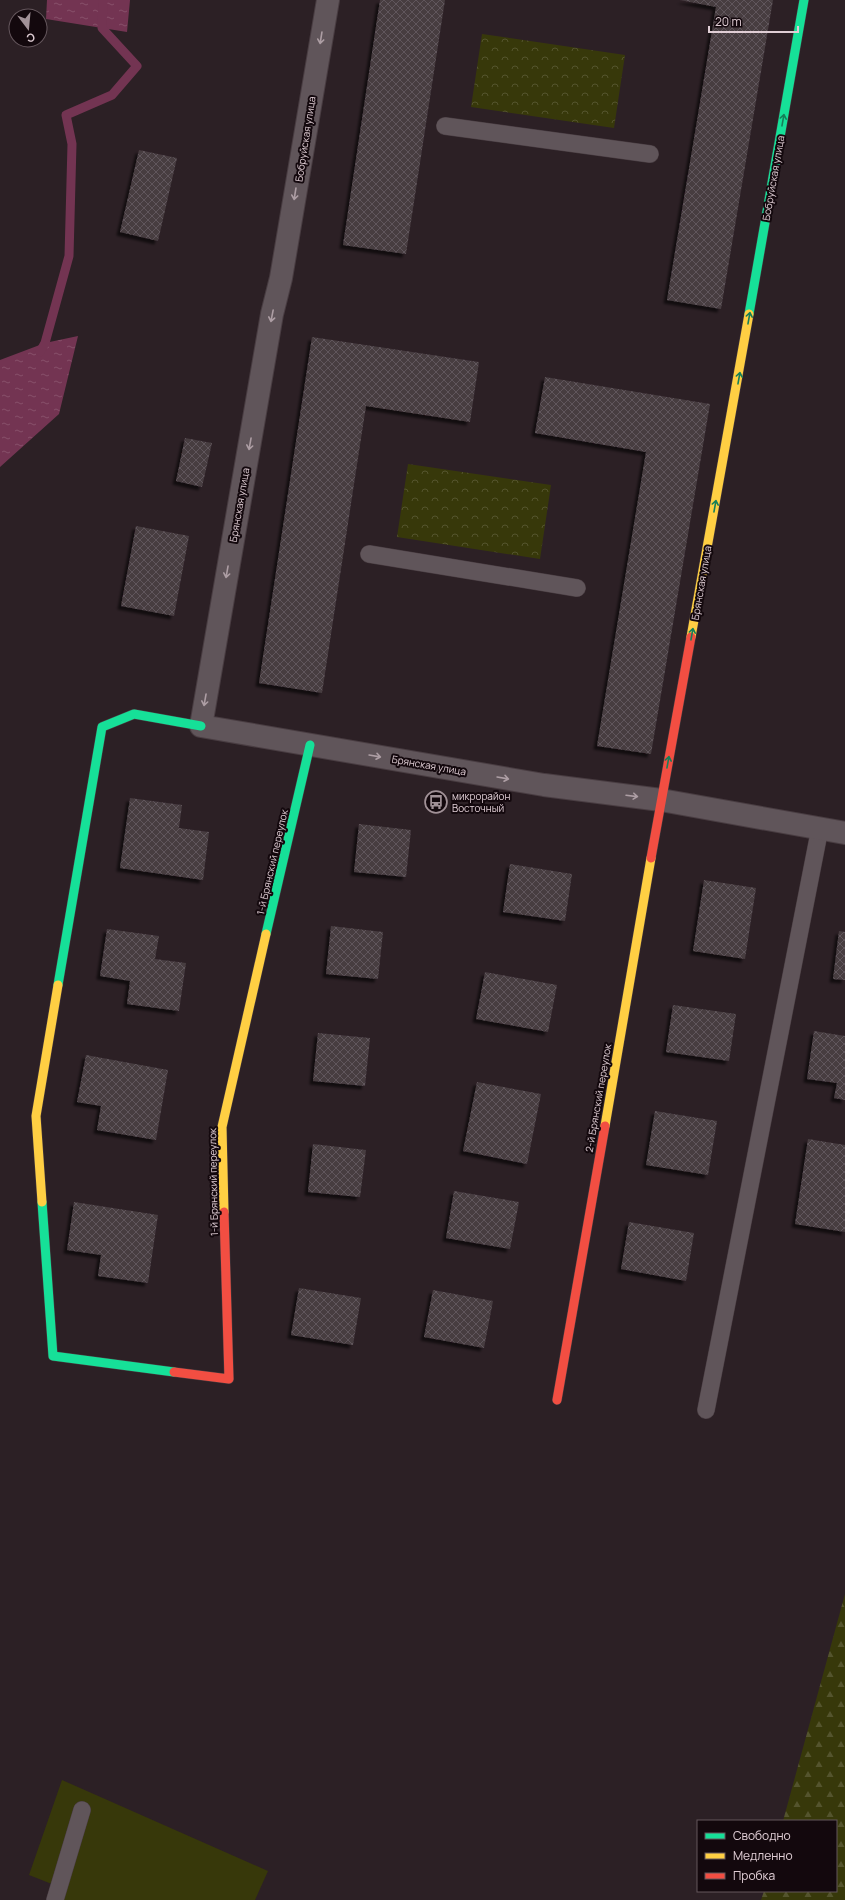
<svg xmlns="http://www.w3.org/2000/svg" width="845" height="1900" viewBox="0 0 845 1900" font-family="Manrope,sans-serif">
<defs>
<pattern id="forest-firs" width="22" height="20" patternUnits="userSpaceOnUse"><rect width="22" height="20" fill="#37380a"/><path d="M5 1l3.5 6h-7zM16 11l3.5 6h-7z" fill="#54542d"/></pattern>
<pattern id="park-crowns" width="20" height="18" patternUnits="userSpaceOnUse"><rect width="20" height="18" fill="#37380a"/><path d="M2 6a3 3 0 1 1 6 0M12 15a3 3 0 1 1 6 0" fill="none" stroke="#54542d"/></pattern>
<pattern id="water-ripples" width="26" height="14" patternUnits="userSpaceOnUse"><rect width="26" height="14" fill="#733452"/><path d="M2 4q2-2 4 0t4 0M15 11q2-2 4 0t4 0" fill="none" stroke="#87506a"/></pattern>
<pattern id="building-cross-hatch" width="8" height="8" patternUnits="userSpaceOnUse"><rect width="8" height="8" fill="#473c41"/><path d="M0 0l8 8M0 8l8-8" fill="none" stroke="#61575c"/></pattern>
<filter id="shadow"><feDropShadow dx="-3.5" dy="3.5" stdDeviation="1" flood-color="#0009"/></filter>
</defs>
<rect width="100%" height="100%" fill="#2c2025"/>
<path fill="url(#forest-firs)" d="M845,1594v306h-84l3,-9h72v-70h-53z"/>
<path fill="url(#park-crowns)" d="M482,34l143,21 -11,73 -143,-21z
M408,464l143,21 -11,74 -143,-22z"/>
<path fill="#37380a" d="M62,1780l206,91 -13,29h-197l4,-12 -33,-13z"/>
<path fill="url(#water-ripples)" d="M47,0h83l-3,32 -81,-13z
M78,336l-19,78 -59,53v-107l45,-17z"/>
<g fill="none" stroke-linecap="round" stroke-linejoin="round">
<path stroke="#733452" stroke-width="9" d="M40,352l5,-9 24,-87 3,-112 -6,-29 46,-20 25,-29 -35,-38 1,-28"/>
</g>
<path fill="url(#building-cross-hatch)" filter="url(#shadow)" d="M380,0h65l-39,254 -63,-9z
M680,0h93l-52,309 -54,-9 49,-293z
M139,150l38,8 -19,83 -38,-9z
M312,337l167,25 -9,60 -104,-16 -44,287 -63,-10z
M545,377l165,27 -59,350 -54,-8 49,-294 -111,-19z
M185,438l27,5 -10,44 -26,-6z
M136,526l53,10 -15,80 -53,-10z
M130,798l52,7 -3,23 30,4 -6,48 -83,-12z
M359,824l52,6 -5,47 -52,-5z
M510,864l62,10 -7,47 -62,-9z
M704,880l52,8 -11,71 -52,-8z
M331,926l52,6 -5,47 -52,-5z
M107,929l52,7 -4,23 31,4 -7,48 -52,-7 3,-23 -30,-5z
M839,931l6,1v48l-12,-1z
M485,972l72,13 -9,47 -72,-13z
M673,1005l63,9 -7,47 -63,-9z
M814,1031l31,5v64l-11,-2 3,-15 -30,-4z
M318,1033l52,5 -5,48 -52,-5z
M86,1055l82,15 -12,70 -59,-10 4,-24 -24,-4z
M477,1082l64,12 -14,70 -64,-13z
M655,1111l62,10 -9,54 -62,-10z
M808,1139l37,6v87l-50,-8z
M313,1144l53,6 -6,47 -52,-5z
M454,1191l65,11 -9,47 -64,-11z
M74,1202l84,13 -10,68 -50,-7 3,-21 -34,-5z
M629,1222l65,11 -8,48 -65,-12z
M299,1288l62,10 -8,47 -62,-10z
M433,1290l60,11 -9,47 -60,-11z"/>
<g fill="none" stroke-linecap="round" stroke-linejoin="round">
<g stroke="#493d42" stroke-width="18">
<path id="lane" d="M445,126l205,28
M369,554l208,34
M706,1410l114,-582
M55,1900l27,-90"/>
</g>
<g stroke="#493d42" stroke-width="24">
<path id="street" d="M328,0l-47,278 -9,36 -71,412 343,59 117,15 184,33"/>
</g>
<g stroke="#493d42" stroke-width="10">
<path id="fast" d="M749,314l55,-314
M266,934l44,-189
M58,985l44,-258 32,-13 67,12
M42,1202l11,154 121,16"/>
</g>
<g stroke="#493d42" stroke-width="10">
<path id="slow" d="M691,637l58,-323
M605,1126l46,-268
M42,1202l-6,-86 22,-131
M224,1212l-2,-85 44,-193"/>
</g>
<g stroke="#493d42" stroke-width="10">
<path id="jam" d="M651,858l40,-221
M174,1372l55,7 -5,-167
M557,1400l48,-274"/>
</g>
<use href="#lane" stroke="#60555a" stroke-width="17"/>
<use href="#street" stroke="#60555a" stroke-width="22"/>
<use href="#fast" stroke="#16e098" stroke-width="9"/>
<use href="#slow" stroke="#ffcf43" stroke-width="9"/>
<use href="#jam" stroke="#f24e42" stroke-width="9"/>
</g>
<defs><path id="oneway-shaft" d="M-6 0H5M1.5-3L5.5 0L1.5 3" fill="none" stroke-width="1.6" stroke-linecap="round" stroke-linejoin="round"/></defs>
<g stroke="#ad9ea4">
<use href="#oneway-shaft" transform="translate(321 38) rotate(99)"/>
<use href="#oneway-shaft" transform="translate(295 194) rotate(99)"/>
<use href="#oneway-shaft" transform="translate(272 316) rotate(101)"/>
<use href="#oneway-shaft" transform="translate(250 444) rotate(100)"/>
<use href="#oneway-shaft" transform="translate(227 572) rotate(100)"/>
<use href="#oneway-shaft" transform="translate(205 700) rotate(100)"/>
<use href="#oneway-shaft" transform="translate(375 756) rotate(10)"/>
<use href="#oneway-shaft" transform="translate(503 778) rotate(10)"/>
<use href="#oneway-shaft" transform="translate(632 796) rotate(7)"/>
</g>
<g stroke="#157f59">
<use href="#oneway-shaft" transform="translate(783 120) rotate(-80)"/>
<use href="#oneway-shaft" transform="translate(749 318) rotate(-80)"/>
<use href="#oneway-shaft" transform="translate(739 378) rotate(-80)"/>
<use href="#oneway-shaft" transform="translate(715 506) rotate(-80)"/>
<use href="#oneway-shaft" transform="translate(692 634) rotate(-80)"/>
<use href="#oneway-shaft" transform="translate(668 762) rotate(-80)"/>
</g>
<defs>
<g id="bus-ring" transform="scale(1.15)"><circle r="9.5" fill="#13080d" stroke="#a19197" stroke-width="1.5"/><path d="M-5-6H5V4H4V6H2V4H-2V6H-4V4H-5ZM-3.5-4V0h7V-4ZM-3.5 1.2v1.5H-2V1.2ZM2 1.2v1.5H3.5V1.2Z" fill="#a19197"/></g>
</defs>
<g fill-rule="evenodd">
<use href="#bus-ring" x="436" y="802"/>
</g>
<g text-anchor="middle" stroke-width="4" stroke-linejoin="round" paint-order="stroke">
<g font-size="10" fill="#e0ced5" stroke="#13080d">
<text transform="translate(305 139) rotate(-81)" y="4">Бобруйская улица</text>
<text transform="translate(773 178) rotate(-80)" y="4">Бобруйская улица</text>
<text transform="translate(239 505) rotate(-80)" y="4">Брянская улица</text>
<text transform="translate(701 583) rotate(-80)" y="4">Брянская улица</text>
<text transform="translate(429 765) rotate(10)" y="4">Брянская улица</text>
<text transform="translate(272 862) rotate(-77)" y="4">1-й Брянский переулок</text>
<text transform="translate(598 1098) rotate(-80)" y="4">2-й Брянский переулок</text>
<text transform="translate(213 1182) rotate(-91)" y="4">1-й Брянский переулок</text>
</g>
<g font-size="10" fill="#e0ced5" stroke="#13080d" text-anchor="start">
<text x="452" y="800">микрорайон<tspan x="452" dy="12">Восточный</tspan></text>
</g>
</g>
<rect x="697" y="1820" width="140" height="72" fill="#13080d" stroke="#65575d"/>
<rect x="705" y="1833" width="20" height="6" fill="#16e098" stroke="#65575d"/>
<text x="733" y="1840" font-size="12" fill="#e0ced5">Свободно</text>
<rect x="705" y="1853" width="20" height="6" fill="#ffcf43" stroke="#65575d"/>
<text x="733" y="1860" font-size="12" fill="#e0ced5">Медленно</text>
<rect x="705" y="1873" width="20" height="6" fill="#f24e42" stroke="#65575d"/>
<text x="733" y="1880" font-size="12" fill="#e0ced5">Пробка</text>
<g transform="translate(28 28) rotate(164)"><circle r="19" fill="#13080d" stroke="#65575d"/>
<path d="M0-3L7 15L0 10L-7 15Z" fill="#a19197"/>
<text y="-6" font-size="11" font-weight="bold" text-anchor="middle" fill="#e0ced5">С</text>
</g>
<path d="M709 26v6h89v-6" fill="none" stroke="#e0ced5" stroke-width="2"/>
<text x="715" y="26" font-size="12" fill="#e0ced5" stroke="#13080d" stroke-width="3" paint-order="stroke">20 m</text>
</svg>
